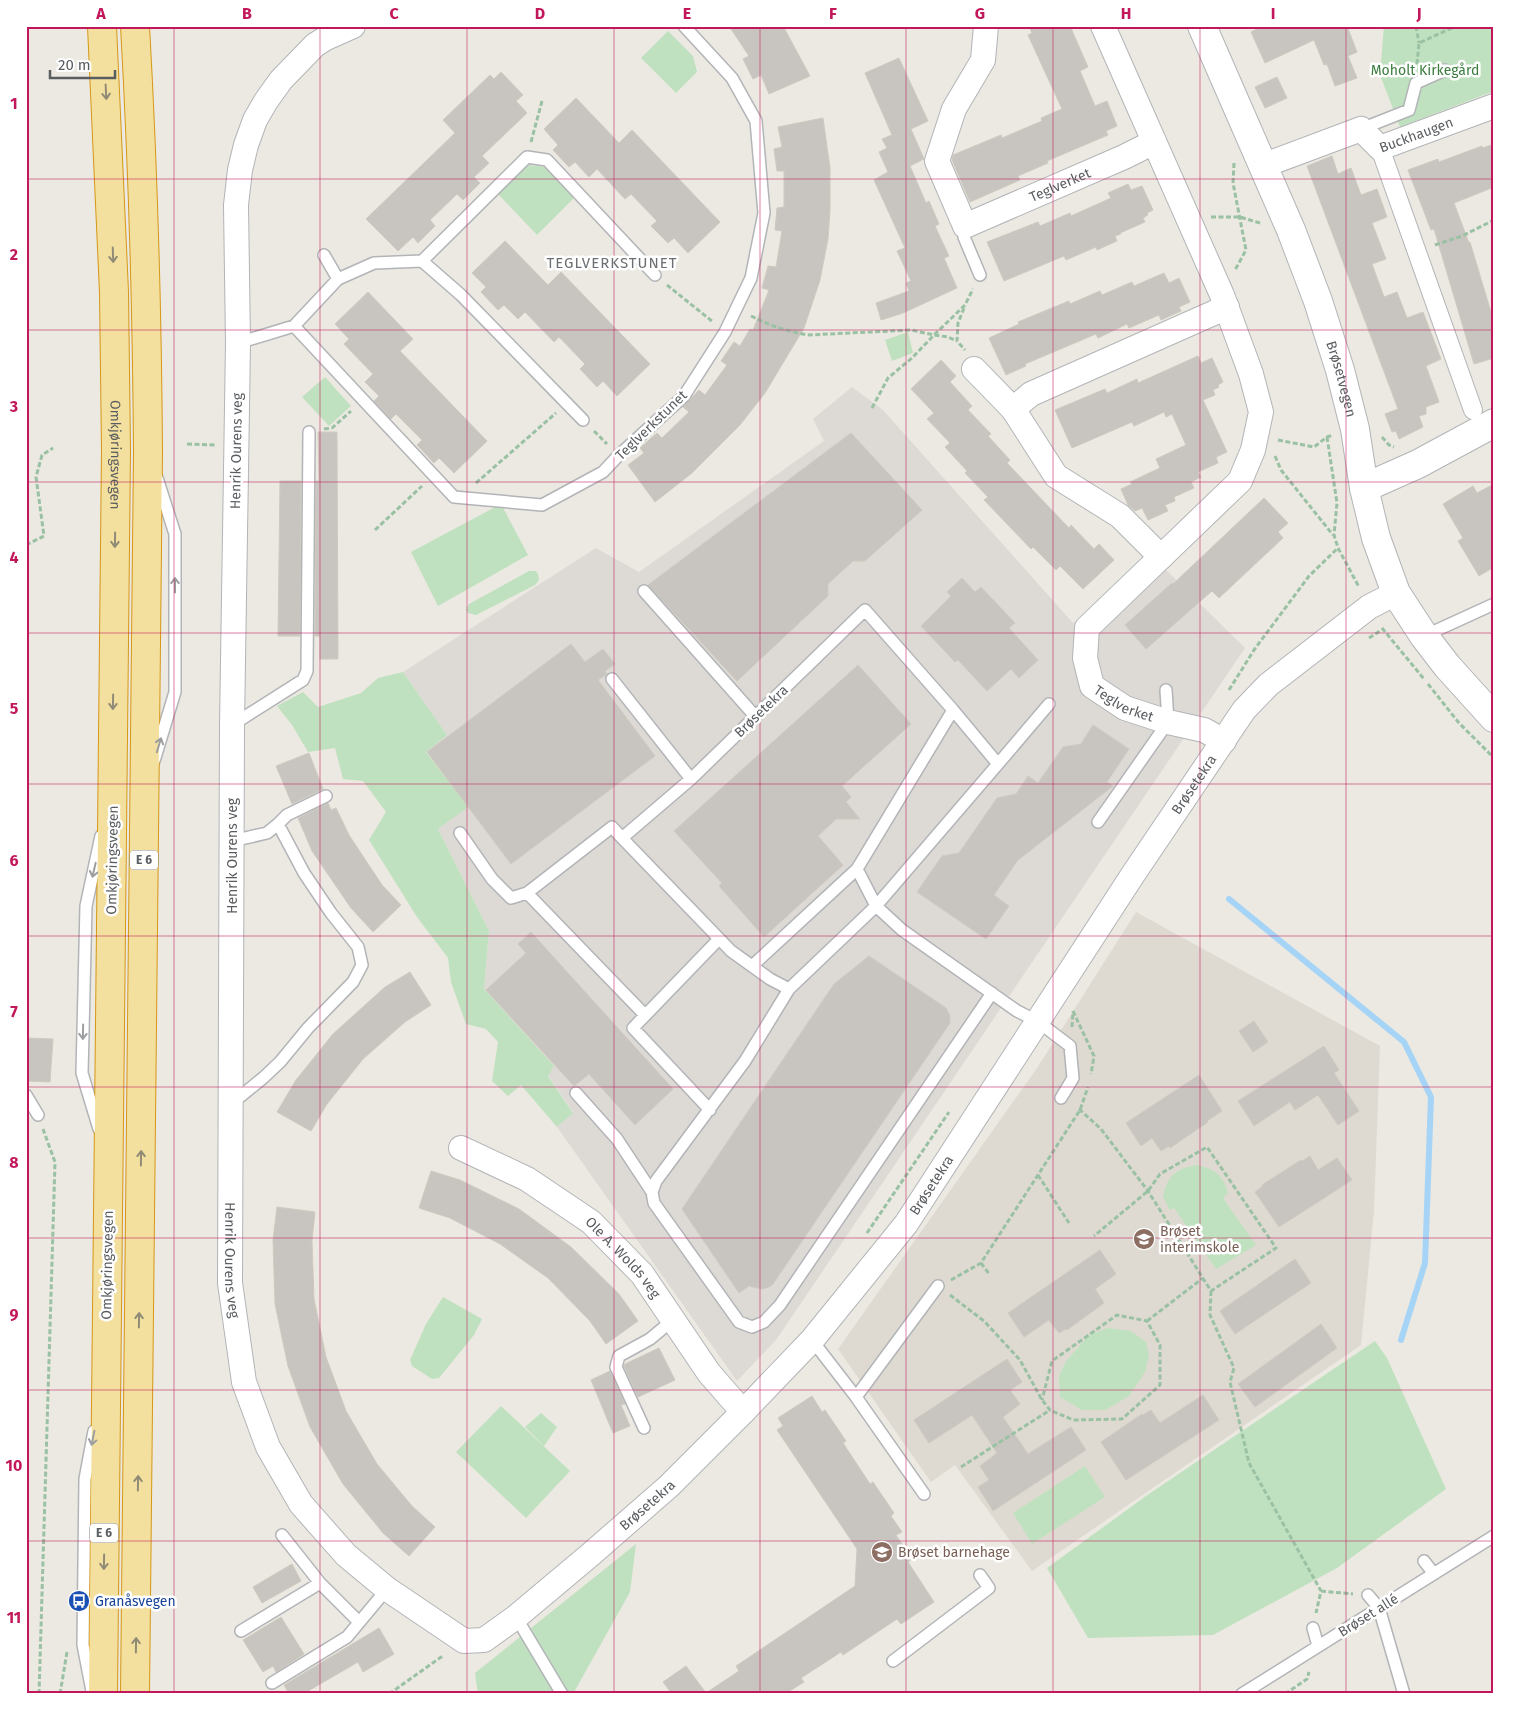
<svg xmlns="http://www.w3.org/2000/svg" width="1520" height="1720" viewBox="0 0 1520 1720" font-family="'Fira Sans',sans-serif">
<rect width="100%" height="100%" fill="#ebe9e1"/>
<path fill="#dddad5" d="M852,387l31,23 190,213 91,-55 81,80 -469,692 -39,41 -180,-254 16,-15 -25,-37 6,-9 -70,-77 5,-58 -51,-102 29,-22 -41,-56 21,-16 -44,-63 193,-124 43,24 185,-131 -11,-22z"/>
<path fill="#dedad2" d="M1136,912l244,134 -6,165 -13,134 -329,226 -77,-106 -24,17 -93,-133 199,-281z"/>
<path fill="#c0e1bf" d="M1384,26h110v65l-94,36 -20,-52z
M668,31l25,25 4,16 -21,21 -35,-35z
M528,165l18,2 28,31 -37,37 -39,-41z
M908,332l5,21 -21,8 -7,-21z
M325,377l26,29 -22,20 -27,-29z
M501,504l27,51 -90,51 -27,-54z
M529,571h7l2,3 1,6 -4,5 -59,30 -8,-2 -2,-3 3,-6z
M403,672l44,63 -21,17 42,55 -30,22 51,102 -5,58 70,77 -6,10 25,37 -16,14 -36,-42 -13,11 -16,-15 6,-39 -12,-13 -20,-5 -15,-42 -3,-24 -31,-41 -48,-77 17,-28 -23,-31 -20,-2 -8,-31 -27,4 -16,-27 -15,-19 26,-14 15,15 43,-14 17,-15z
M1198,1165c18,5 25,10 30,28l-5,5 33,47 -40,24 -42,-61 -4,2 -7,-13c4,-21 13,-29 35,-32z
M443,1297l39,22 -8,16 -35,43 -7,1 -20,-13 -2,-6 16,-36z
M1108,1328l23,3 15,11 3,14 -4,16 -16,24 -24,14h-23l-22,-13 -1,-21 7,-15 23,-26z
M1375,1341l12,17 59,131 -109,79 -124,67 -125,3 -41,-70 99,-72z
M501,1406l69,65 -44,47 -70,-66z
M541,1413l16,14 -13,19 -19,-19z
M1085,1466l20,31 -73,47 -19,-31z
M636,1544l-6,48 -57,102h-95l-3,-21z"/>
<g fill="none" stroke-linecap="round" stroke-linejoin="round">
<path stroke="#a6d4f6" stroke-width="6" d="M1229,899l175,143 27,55 -6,166 -24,77"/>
</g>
<path fill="#c8c5c0" stroke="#cfcac0" d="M729,26h54l27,50 -41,18 -8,-19 -8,4 -10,-20 6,-3z
M1029,26h41l18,41 -8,4 15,35 12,-5 10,25 -11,5 2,4 -61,26 1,2 -30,13 2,4 -50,22 -18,-42 1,-5 48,-20 1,3 40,-17 -1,-3 21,-9 -34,-74 4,-2z
M1263,26h84l10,26 -9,4 9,22 -22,8 -8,-22 -3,1 -10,-25 -49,23 -14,-31z
M899,58l29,63 -17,8 13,30 -14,7 16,37 3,-2 10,23 -4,2 14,30 -5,2 13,30 -54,25 -22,7 -5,-17 33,-12 -3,-8 5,-2 -14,-30 8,-3 -31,-68 14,-8 -9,-20 8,-4 -5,-9 10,-4 -27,-62z
M501,72l22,23 -7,6 11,12 -45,43 7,7 -15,14 6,6 -17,17 -6,-6 -27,26 5,6 -17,17 -5,-6 -15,14 -32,-32 89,-86 -12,-13 47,-45 4,4z
M1277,77l10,21 -22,10 -10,-21z
M576,98l43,45 13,-13 88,92 -32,31 -14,-15 -6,5 -17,-17 6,-5 -26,-27 -6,5 -28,-30 -8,8 -14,-15 -6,5 -16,-17 5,-5 -14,-16z
M823,118l7,50v42l-2,29 -8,41 -16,48 -39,65 -25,32 -48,48 -37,29 -27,-37 16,-12 -4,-5 17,-15 5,5 27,-26 -6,-5 16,-17 6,5 22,-30 -6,-4 13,-19 6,4 10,-17 3,1 16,-40 -7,-2 6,-22 8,1 6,-36 -7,-1 2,-22 7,-1v-36h-7l-3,-22 8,-2 -4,-20z
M1494,144v43l-40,16 15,40 1,-1 24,80v36l-20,6 -40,-135 -3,1 -23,-60 30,-11 1,3 43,-16 1,2z
M1332,156l6,18 13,-6 10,27 16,-6 10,28 -15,6 14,36 -14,5 12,33 13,-5 10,26 16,-6 18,47 -15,7 13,36 -13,5v7l-7,2 4,11 -24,12 -3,-8 -4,1 -7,-18 13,-5 -91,-243z
M1128,184l3,6 11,-4 11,24 -6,3 1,2 -5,3 2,4 -25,11 1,1 -6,2 2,5 -20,9 -1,-3 -30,13 -2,-4 -60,25 -17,-39 51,-20 2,4 30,-13 1,3 40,-18 -3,-5z
M505,241l43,44 13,-13 89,92 -33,32 -14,-15 -6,6 -17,-18 5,-5 -26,-27 -5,5 -29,-30 -7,7 -14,-14 -6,5 -17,-18 5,-5 -14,-14z
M1164,273l5,10 10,-5 11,24 -11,5 2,4 -20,9 -2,-5 -30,13 -2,-4 -29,14 -2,-4 -71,30 1,2 -20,9 -17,-37 30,-14 -1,-2 51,-21 1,3 30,-13 2,4 30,-13 2,4z
M368,292l45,47 -13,12 87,90 -33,32 -15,-15 -5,5 -17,-18 5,-5 -26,-26 -5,5 -17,-18 5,-5 -14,-14 8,-8 -29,-30 5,-5 -14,-15z
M1198,356l3,7 11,-5 11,24 -5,3 1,2 -6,3 2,5 -12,5 24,52 -11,5 2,6 -20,9 3,5 -10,5 3,6 -20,9 1,4 -10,4 3,6 -20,9 -6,-12 -7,3 -7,-6 -7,-16 11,-5 -2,-2 30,-14 -4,-9 30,-14 -14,-31 -6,3 -2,-5 -30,14 -2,-4 -60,26 -17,-38 50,-21 2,4 30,-14 1,4z
M941,360l15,16 -6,6 22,24 -4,4 23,24 -3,2 22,24 -3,3 62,65 2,-3 23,24 5,-5 15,16 -31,29 -23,-23 -4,4 -23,-23 -2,2 -47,-49 4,-3 -23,-24 2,-2 -22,-24 5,-4 -23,-24 7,-6 -23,-24z
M318,432h19l1,227h-18v-23h-5l1,-155h3z
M851,433l71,77 -57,51h-12l-25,23v12l-91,85 -89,-96z
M280,481h21l-1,155h-22z
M1494,484v83l-15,9 -21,-35 5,-3 -20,-34 30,-18 4,7z
M1264,498l24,25 -10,9 5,6 -64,60 -7,-7 -66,58 -21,-24 47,-42 1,1z
M962,578l13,14 6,-5 34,36 -6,5 29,32 -19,18 -8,-9 -24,22 -29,-31 -3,2 -34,-36 30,-30 -4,-4z
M571,644l14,18 18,-13 12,15 -10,7 2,3 -9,6 57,76 -144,108 -84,-112z
M858,665l53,59 -69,62 9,11 -5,5 14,17h-24l-18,17 25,29 -79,72 -45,-51 3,-3 -48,-52z
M1093,725l36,24 -22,33 6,4 -95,74 -24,35 15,11 -23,33 -69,-47 25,-36 17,-3 38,-55 19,-4 12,-18 10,7 25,-36 18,-3z
M309,753l14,36 -31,15 -16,-38z
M328,803l3,7 5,-2 13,27 33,50 19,20 -28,27 -22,-24 -39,-57 -14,-33z
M531,932l142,157 -38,36 -46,-51 -15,12 -88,-96 40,-37 -8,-9z
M869,956l77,52 4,8v7l-177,261 -4,3 -7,2 -13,-3 -10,7 -57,-84 152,-225z
M410,972l21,33 -26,17 -42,37 -36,45 -16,27 -34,-19 19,-32 37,-46 52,-47z
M1254,1021l14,21 -15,10 -14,-21z
M28,1038l25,1 -3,43 -24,-1z
M1324,1046l15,24 -5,3 25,38 -21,14 -20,-30 -23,15 -5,-8 -36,24 -16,-25z
M1199,1075l23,36 -15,10 1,1 -38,26 -1,-2 -8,5 -9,-13 -11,8 -15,-23z
M1310,1156l8,14 19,-12 15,22 -73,47 -24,-35 8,-6 -1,-1 39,-25 1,1z
M431,1171l29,9 59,29 52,38 48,47 19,27 -32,23 -16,-23 -42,-43 -48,-34 -50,-26 -31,-10z
M277,1207l38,5 -3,28 2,59 12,58 20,54 31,53 35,42 23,21 -26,29 -26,-23 -40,-49 -33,-57 -22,-61 -13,-62 -2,-64z
M1100,1250l16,24 -21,15 9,14 -37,27 -1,-1 -7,4 -10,-13 -25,17 -16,-24z
M1295,1259l16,24 -76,51 -15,-23z
M1321,1324l16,24 -82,59 -17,-23z
M659,1348l16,32 -37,17 -14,-31 1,-2z
M1007,1359l15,23 -12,8 10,14 -17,13 25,37 43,-27 15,23 -93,61 -15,-24 11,-7 -9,-14 17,-13 -25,-38 -43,28 -15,-23z
M610,1371l15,33 -4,1 9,21 -17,7 -22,-53z
M1203,1395l16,25 -93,60 -25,-38 41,-28 1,1 8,-5 9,13z
M812,1396l10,16 3,-2 21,31 -3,2 27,41 3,-2 21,31 -3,3 11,16 -6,3 16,24 -4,3 26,40 -33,22 -4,-5 -54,36 -2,-3 -40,26 3,4 -19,12h-113l-9,-12 23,-16 20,27 33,-22 -3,-5 119,-80 2,-37 -80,-119 6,-4 -5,-8z
M292,1564l9,17 -39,22 -9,-16z
M281,1617l23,37 -28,18 -3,-6 -10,6 -20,-32z
M379,1628l15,26 -31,18 -5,-10 -55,32h-14l-5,-9z"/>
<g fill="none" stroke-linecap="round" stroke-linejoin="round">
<g stroke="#b2b4b7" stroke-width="14">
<path id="service" d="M1361,129l48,-19 7,-27 29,-13
M965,226l-1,11 16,38
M324,255l14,24
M422,261l105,-104 20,3 108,115
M294,326l44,-47 36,-16 48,-2 39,34 122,125
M238,343l56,-17 160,171 88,8 61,-33 15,-16 66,-60 41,-64 26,-54 13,-65 -8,-92 -24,-43 -48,-52
M644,591l111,125
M865,610l88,100 45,54 -122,142 -87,83 -19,-10 -39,-28 -109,-113 69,-59z
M1424,636l70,-32
M612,679l79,100
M232,725l71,-45 4,-9 2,-239
M154,761l21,-69v-158l-18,-56
M998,764l51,-60
M1098,822l70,-100 -2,-32
M278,824l9,-9 39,-19
M460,833l32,46 19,19 16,-5 118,122
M857,869l19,37 26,24 115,81 20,10 33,25 3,32 -12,20
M527,893l85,-66 10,11
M752,966l105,-97 96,-159
M789,989l-44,72 -89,120 -4,11 2,11 85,119 13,5 12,-5 16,-17 212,-312
M576,1093l41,46 35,53
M26,1095l12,20
M231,1104l32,-26 17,-16 28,-34 45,-46 9,-17 -4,-18 -27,-34 -27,-40 -26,-49 -11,9 -35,8
M710,1110l-77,-82 86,-89
M99,1129l-17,-56 4,-167 15,-70
M812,1340l44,57 68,97
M856,1397l82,-111
M644,1428l-28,-61 3,-11 31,-17 24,-20
M282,1535l38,48
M1424,1561l10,13
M1368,1595l11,13 25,86
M516,1617l46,77
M1313,1628l5,18
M241,1631l79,-48 39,39
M893,1661l96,-73 -9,-13
M272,1683l75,-46 40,-48
M92,1691l-9,-46 2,-166 9,-48
M1242,1694l252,-158"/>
</g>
<g stroke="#b2b4b7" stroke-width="20">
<path id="pedestrian" d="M1380,148l93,262"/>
</g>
<g stroke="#b2b4b7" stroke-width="26">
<g id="minor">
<path id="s1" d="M353,26l-27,12 -11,7 -34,35 -15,21 -11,19 -9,25 -6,25 -4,35 2,138 -6,382 -2,558 14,99 24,65 33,57 45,51 41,34 77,52 20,-1 32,-23 74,-62 79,-69 74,-74 69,-72 94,-116 226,-348 112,-166 24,-25 101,-78 27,-14"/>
<path id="s2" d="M986,26l-3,34 -29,49 -17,52 28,65 159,-69 30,-15"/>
<path id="s3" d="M1103,26l119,269 29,79 10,38 -8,38 -13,31 -153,147 -2,30 7,28 33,22 43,14 36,8 20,11"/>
<path id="s4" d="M1262,166l99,-37 19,19 114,-42"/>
<path d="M974,369l39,40"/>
<path d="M1161,557l-41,-41 -64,-40 -43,-67 18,-15 196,-87"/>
<path id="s5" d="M461,1148l66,31 64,43 51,52 67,99 34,39"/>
</g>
</g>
<g stroke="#b2b4b7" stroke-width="30">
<g id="tertiary">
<path id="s6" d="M1202,26l89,204 27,71 22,69 15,59 9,59 12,50 20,55 28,43 23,30 47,52"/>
<path d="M1364,488l54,-24 76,-41"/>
</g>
</g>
<g stroke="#d69716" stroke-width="30">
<g id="trunk">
<path id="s7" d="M102,26l12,266 2,158 -13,1244"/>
<path d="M135,26c8,142 12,283 13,425l-13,1243"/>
</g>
</g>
<path stroke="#9ac1a4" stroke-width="3" stroke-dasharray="5 2.5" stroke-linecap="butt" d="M1416,26l3,17
M1417,64l2,-21 37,-17
M531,142l11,-41
M1234,163l-1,20 13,67 -11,20
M1211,217h29l20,6
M1435,245l27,-9 32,-16
M667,285l46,37
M964,308l-6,15 -1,18 8,9
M751,316c18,9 37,16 58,19l102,-5 23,5 31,-30 8,-16
M872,408l16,-30 24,-20 22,-23 14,2 9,4
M324,429l8,-1 19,-17
M594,431l13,13
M1327,437l10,66 -3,32 4,13 21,39
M1382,437l7,8 5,2
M1278,440l36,7 13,-10 6,-2
M187,444l28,1
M1275,456l6,14 52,65
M476,483l80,-70
M375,530l47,-44
M26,545l18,-9 -8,-59 6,-22 11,-7
M1382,628l42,51
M1369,638l14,-9
M1428,684l31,39 35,35
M1229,690l25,-40 55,-74 29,-28
M1073,1011l21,45 -3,18
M1072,1027l1,-16
M1079,1109l22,20 47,62 63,100 65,-43 -69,-101 -47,27 -12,17 -54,45
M1038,1175l31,48
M867,1233l82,-121
M981,1263l9,12
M951,1280l30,-17 99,-153 8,-23
M1211,1291l-1,24 24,53 -4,14 19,81 72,128 -5,22
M950,1295l34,26 36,39 22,40 8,10 23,10 49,-1 38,-34v-40l-13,-24 -30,-6 -65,46 -10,39
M1147,1321l56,-43
M961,1467l89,-57
M1321,1591l32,3
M39,1694l16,-532 -12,-33
M60,1694l7,-42
M389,1694l55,-39
M1285,1694l22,-15 2,-7"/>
<use href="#service" stroke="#fff" stroke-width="11"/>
<use href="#pedestrian" stroke="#fff" stroke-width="18"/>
<use href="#minor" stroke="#fff" stroke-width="24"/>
<use href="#tertiary" stroke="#fff" stroke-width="28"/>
<use href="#trunk" stroke="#f4e09e" stroke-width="28"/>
</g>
<defs><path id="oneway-shaft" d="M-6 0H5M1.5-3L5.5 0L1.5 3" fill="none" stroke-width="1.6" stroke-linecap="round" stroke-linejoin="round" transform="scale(1.25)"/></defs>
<g stroke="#908b76">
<use href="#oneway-shaft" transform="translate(106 92) rotate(87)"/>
<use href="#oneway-shaft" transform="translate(113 255) rotate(88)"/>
<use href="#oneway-shaft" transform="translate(115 540) rotate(91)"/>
<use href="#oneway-shaft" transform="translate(113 702) rotate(91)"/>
<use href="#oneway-shaft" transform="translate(141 1158) rotate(-89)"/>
<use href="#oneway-shaft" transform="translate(139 1320) rotate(-89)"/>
<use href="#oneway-shaft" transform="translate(138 1483) rotate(-89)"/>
<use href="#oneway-shaft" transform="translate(104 1562) rotate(91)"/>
<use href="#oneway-shaft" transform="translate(136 1645) rotate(-89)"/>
</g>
<g stroke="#9c9ea0">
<use href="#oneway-shaft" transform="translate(175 585) rotate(-90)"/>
<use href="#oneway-shaft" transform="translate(159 745) rotate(-73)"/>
<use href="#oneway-shaft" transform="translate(94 870) rotate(103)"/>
<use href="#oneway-shaft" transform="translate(83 1032) rotate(91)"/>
<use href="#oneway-shaft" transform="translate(93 1438) rotate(101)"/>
</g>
<path fill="none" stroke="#c2185b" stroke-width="1" stroke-opacity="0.55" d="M174,26v1668M320,26v1668M467,26v1668M614,26v1668M760,26v1668M906,26v1668M1053,26v1668M1200,26v1668M1346,26v1668M26,179h1468M26,330h1468M26,482h1468M26,633h1468M26,784h1468M26,936h1468M26,1087h1468M26,1238h1468M26,1390h1468M26,1541h1468"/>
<defs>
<g id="school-disc" transform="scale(1.125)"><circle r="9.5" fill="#8d6e63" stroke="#fff"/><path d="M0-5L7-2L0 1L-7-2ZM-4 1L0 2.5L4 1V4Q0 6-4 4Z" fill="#fff"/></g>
<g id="bus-disc" transform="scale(1.125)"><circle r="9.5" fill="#1a4fb4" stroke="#fff"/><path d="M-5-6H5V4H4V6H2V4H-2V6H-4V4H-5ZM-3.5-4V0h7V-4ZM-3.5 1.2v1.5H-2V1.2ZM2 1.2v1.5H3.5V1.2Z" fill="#fff"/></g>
</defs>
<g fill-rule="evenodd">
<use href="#school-disc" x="1144" y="1239"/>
<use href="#school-disc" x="882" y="1552"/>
<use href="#bus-disc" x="79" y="1601"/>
</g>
<g text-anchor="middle" stroke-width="5" stroke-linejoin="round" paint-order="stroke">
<g fill="#fff" stroke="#8c8e90" stroke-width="1">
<rect x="130" y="850.5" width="28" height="19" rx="4"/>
<rect x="90" y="1523.5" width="28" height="19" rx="4"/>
</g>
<g font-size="12" font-weight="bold" fill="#5a5d60">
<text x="144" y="864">E 6</text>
<text x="104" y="1537">E 6</text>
</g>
<g font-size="14" fill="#3c7d3e" stroke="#fff">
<text x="1425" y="75">Moholt Kirkegård</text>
</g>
<g font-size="14" fill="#5a5d60" stroke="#fff">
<text dy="5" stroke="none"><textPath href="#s4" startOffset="171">Buckhaugen</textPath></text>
<text dy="5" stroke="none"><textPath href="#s2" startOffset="320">Teglverket</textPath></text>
<text dy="5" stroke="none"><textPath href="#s6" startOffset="380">Brøsetvegen</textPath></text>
<text transform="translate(651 425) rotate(-44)" y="5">Teglverkstunet</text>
<text transform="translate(236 451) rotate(-89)" y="5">Henrik Ourens veg</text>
<text dy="5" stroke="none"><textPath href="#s7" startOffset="429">Omkjøringsvegen</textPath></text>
<text dy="5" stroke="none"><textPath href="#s3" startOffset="798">Teglverket</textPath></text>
<text transform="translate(761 711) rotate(-44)" y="5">Brøsetekra</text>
<text dy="5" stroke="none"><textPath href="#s1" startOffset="2894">Brøsetekra</textPath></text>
<text transform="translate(232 856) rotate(-90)" y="5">Henrik Ourens veg</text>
<text transform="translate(112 860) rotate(-89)" y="5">Omkjøringsvegen</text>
<text dy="5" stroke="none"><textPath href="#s1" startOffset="2415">Brøsetekra</textPath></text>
<text dy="5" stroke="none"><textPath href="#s5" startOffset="198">Ole A. Wolds veg</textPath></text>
<text dy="5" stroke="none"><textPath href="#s1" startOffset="1282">Henrik Ourens veg</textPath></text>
<text transform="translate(107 1265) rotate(-89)" y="5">Omkjøringsvegen</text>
<text dy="5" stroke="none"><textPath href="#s1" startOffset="1986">Brøsetekra</textPath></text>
<text transform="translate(1368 1615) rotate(-32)" y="5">Brøset allé</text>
</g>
<g font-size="14" fill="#785e54" stroke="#fff" text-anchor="start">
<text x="1160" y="1236">Brøset<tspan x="1160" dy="16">interimskole</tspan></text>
<text x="898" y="1557">Brøset barnehage</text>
</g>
<g font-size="14" fill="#164399" stroke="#fff" text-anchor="start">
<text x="95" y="1606">Granåsvegen</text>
</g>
<g font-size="15" letter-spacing="1" fill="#6b6f72" stroke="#fff">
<text x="612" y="268">TEGLVERKSTUNET</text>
</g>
</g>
<rect width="1520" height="1720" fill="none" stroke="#ffffff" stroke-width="55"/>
<path d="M50 70v8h65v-8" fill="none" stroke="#5a5d60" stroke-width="2.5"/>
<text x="58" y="70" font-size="15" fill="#5a5d60" stroke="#ffffff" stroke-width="4" paint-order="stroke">20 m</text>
<rect x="28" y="28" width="1464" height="1664" fill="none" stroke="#c2185b" stroke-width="2"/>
<g font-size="16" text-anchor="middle" font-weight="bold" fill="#c2185b">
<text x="101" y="19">A</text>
<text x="247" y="19">B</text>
<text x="394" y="19">C</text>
<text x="540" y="19">D</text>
<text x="687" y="19">E</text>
<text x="833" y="19">F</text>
<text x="980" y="19">G</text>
<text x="1126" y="19">H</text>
<text x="1273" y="19">I</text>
<text x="1419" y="19">J</text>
<text x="14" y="109">1</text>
<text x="14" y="260">2</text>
<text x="14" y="412">3</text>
<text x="14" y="563">4</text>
<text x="14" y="714">5</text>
<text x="14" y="866">6</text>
<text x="14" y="1017">7</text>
<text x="14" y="1168">8</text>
<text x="14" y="1320">9</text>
<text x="14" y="1471">10</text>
<text x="14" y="1623">11</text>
</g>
</svg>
